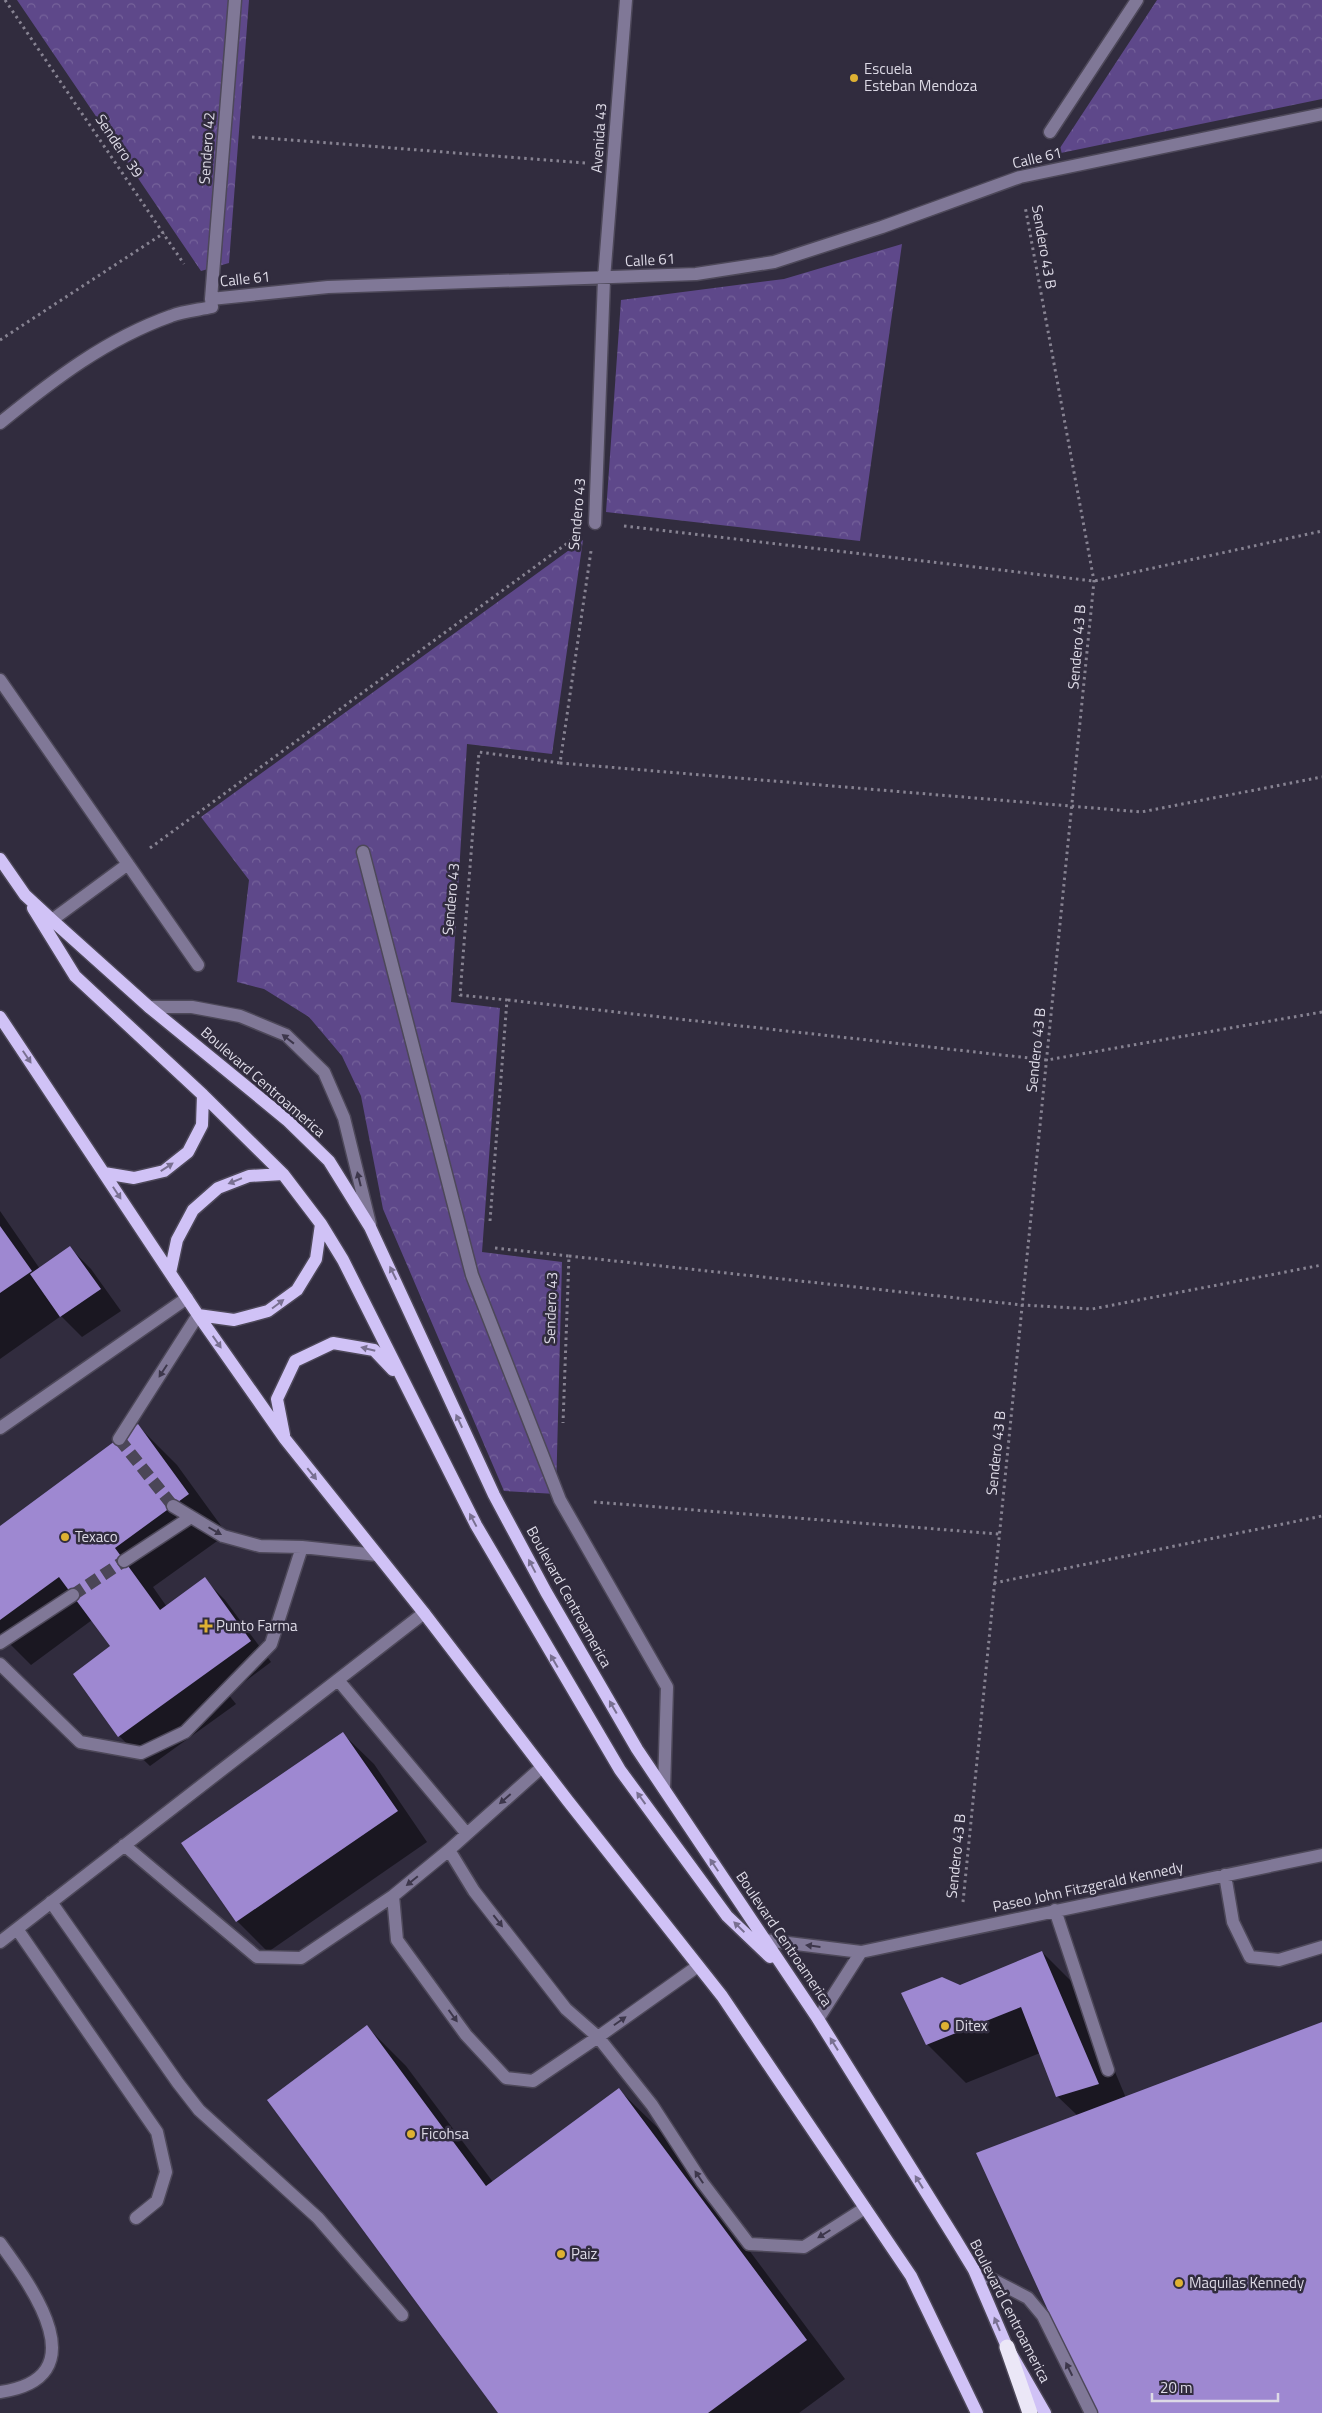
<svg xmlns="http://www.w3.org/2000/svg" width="1322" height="2413" viewBox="0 0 1322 2413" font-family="'Titillium Web',sans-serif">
<defs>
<pattern id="park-crowns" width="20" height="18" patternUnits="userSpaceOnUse" patternTransform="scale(1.25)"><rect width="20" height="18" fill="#5e488a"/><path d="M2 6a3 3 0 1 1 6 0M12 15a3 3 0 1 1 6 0" fill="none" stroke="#75629a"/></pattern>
</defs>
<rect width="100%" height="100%" fill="#312c3e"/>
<path fill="url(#park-crowns)" d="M17,0h232l-20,263 -28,8z
M1157,0h165v99l-266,55z
M902,244l-42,297 -254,-29 15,-212 163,-21z
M583,540l-31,214 -85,-10 -16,258 49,6 -18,244 80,10 -6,232 -52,-3 -121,-282 -22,-113 -19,-40 -33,-39 -45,-28 -27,-7 12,-102 -48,-63z"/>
<path fill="#0007" d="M0,1211l40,58 30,-21 21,21 30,42 -39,26 -21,-21 -61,43z
M138,1426l39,39 50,69 -74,53 14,20 37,-28 21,21 46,62 -43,32 8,10 -86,62 -31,-30 -7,-89 -20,-27 -61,45 -31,-31v-107z
M343,1734l31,30 53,78 -159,110 -31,-31 -54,-78z
M1042,1952l39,39 45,107 196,-74v389l-244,-297 -21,-20 -17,-43 -74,30 -39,-39 33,-57z
M367,2027l39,39 87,116 126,-92 39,38 187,251 -46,34h-299z"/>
<path fill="#9e88d1" d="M0,1226l32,45 -32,22z
M70,1246l31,43 -41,28 -30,-43z
M138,1424l51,70 -74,54 45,62 45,-33 46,64 -133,96 -45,-63 37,-28 -51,-69 -59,43v-94z
M343,1732l55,79 -162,111 -55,-79z
M1042,1951l57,133 -43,13 -35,-90 -95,38 -25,-52 41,-16 18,8z
M1322,2022v391h-227l-119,-260z
M367,2025l119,161 133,-98 188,252 -99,73h-210l-231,-313z"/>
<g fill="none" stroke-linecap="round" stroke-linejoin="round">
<path stroke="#4b4657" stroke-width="12" stroke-dasharray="12 6" stroke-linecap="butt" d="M119,1439l54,67
M73,1595l51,-34"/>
<g stroke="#4d4859" stroke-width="15">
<path id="minor" d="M1050,132l87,-132
M211,299l24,-299
M0,423c53,-43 106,-84 171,-107 13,-5 27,-6 41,-9l-1,-8 117,-12 368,-13 78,-12 108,-35 138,-50 302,-63
M595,523l9,-244 22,-279
M0,680l198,285
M363,852l109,423 88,225 107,187 -3,102
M52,920l76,-56
M149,1007h43l48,9 46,19 38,37 20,46 26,106
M0,1428l187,-130
M119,1439l79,-124
M173,1506l50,30 37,10 42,1 75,8
M124,1561l67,-44
M0,1643l73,-48
M0,1664l80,78 61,11 44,-21 86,-88 31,-97
M338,1680l129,154
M542,1767l-93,83 25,41 92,118 32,28 100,-71
M124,1845l133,112 44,1 92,-62
M449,1850l-56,46 4,44 69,95 40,43 27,3 65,-44 54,68 50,77 47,62 55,3 61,-39
M1225,1875l8,47 17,35 29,3 43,-13
M51,1902l127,181 21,27 119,108 84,97
M1055,1910l53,160
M17,1929l140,203 9,40 -9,29 -21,17
M764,1940l97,12 461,-97
M0,1942l424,-329
M818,2019l43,-67
M0,2243c32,44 99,135 0,149
M974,2270l54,28 15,18 48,97"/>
</g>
<g stroke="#4d4859" stroke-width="15">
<path id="major" d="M0,859l25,36 27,25 97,87 138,113 42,41 41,66 124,268 52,97 91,157 181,270 136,218 20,33 33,77 38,66
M33,908l42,68 128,119 80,79 38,50 22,36 133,265 144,245 107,146 43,41
M0,1017l198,298 87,124 139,174 144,188 154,195 189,280 66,137
M104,1173l30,5 30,-7 24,-19 14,-27 1,-30
M170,1273l7,-33 16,-30 25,-22 31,-12 34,-2
M198,1315l36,5 34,-9 29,-21 19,-31 5,-35
M284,1435l-7,-36 18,-38 38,-18 41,7 19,20"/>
</g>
<g stroke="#4d4859" stroke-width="18">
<path id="highway" d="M1007,2347l23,66"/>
</g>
<path stroke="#878392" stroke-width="3" stroke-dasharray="2.5 4" stroke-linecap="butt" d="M5,0l179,264
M252,137l333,26
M0,340l164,-107
M624,526l470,55 228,-50
M560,763l581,49 181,-35
M150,848l423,-309
M508,1000l539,60 275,-48
M490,1221l17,-221 -47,-5 19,-243 81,11 31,-212
M495,1248l74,8 -6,167
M569,1256l453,49 70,4 230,-44
M594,1502l405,32
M994,1583l328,-67
M963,1902l131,-1321 -69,-375"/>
<use href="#minor" stroke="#807897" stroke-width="12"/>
<use href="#major" stroke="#d0c2f6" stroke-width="12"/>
<use href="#highway" stroke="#ebe7f7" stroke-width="15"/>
</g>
<defs><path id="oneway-solid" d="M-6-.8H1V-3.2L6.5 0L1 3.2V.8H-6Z" transform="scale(1.25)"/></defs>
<g fill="#3d374b">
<use href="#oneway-solid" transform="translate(288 1039) rotate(-142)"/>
<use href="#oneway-solid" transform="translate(359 1179) rotate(-104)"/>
<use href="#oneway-solid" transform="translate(163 1371) rotate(123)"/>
<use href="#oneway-solid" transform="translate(215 1531) rotate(30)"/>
<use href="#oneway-solid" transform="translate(505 1799) rotate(139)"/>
<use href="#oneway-solid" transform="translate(412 1881) rotate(141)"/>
<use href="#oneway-solid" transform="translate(498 1921) rotate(52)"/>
<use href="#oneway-solid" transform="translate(813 1946) rotate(-173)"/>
<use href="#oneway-solid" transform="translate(453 2016) rotate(54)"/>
<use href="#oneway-solid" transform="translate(620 2021) rotate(-35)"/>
<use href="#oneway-solid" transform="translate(699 2177) rotate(-124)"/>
<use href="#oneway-solid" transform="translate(824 2234) rotate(148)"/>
<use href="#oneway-solid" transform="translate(1069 2369) rotate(-116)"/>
</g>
<g fill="#797091">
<use href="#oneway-solid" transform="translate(27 1057) rotate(56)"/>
<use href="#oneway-solid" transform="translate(167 1167) rotate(-33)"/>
<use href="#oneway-solid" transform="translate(235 1181) rotate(158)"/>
<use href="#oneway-solid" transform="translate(117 1193) rotate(57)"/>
<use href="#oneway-solid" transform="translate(393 1273) rotate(-116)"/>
<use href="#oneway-solid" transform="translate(278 1304) rotate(-37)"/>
<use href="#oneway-solid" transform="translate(217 1342) rotate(55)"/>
<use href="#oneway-solid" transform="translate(368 1349) rotate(-166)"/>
<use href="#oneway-solid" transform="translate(459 1421) rotate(-115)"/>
<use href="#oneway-solid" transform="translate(312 1474) rotate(51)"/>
<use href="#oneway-solid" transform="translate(473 1520) rotate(-118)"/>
<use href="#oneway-solid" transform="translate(532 1566) rotate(-118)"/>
<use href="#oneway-solid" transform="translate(554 1661) rotate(-120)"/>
<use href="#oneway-solid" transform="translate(613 1707) rotate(-120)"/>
<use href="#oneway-solid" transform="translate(641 1798) rotate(-126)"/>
<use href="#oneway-solid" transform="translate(714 1865) rotate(-124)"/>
<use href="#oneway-solid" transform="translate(739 1927) rotate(-136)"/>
<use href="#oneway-solid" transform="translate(834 2044) rotate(-122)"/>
<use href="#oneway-solid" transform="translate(919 2182) rotate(-122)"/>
<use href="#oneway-solid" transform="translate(997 2324) rotate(-113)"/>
</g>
<g fill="#deb133" stroke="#312c3e" stroke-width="2">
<circle cx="854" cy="78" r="5"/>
<circle cx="65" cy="1537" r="5"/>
<path d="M203.5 1618.5h5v5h5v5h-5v5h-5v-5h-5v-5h5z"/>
<circle cx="945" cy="2026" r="5"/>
<circle cx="411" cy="2134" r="5"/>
<circle cx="561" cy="2254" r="5"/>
<circle cx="1179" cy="2283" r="5"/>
</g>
<g text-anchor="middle" stroke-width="5" stroke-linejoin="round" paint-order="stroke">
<g font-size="15" fill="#dddae6" stroke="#312c3e" text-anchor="start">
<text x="864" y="74">Escuela<tspan x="864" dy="17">Esteban Mendoza</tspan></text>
<text x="75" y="1542">Texaco</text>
<text x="216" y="1631">Punto Farma</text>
<text x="955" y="2031">Ditex</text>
<text x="421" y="2139">Ficohsa</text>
<text x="571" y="2259">Paiz</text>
<text x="1189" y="2288">Maquilas Kennedy</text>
</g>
<g font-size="15" fill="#dddae6" stroke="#312c3e">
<text transform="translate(599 138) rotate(-86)" y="5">Avenida 43</text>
<text transform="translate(119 146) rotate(56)" y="5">Sendero 39</text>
<text transform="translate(207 148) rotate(-86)" y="5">Sendero 42</text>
<text transform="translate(1037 158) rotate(-13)" y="5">Calle 61</text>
<text transform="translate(1044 247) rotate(80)" y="5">Sendero 43 B</text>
<text transform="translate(650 260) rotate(-3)" y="5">Calle 61</text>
<text transform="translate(245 279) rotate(-6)" y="5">Calle 61</text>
<text transform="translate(577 514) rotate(-85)" y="5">Sendero 43</text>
<text transform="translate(1077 647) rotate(-85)" y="5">Sendero 43 B</text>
<text transform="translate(451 899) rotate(-85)" y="5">Sendero 43</text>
<text transform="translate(1036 1050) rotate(-84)" y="5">Sendero 43 B</text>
<text transform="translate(263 1082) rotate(41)" y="5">Boulevard Centroamerica</text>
<text transform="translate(551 1308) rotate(-88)" y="5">Sendero 43</text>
<text transform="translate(996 1453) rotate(-84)" y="5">Sendero 43 B</text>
<text transform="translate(569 1597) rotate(61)" y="5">Boulevard Centroamerica</text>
<text transform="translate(956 1856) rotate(-84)" y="5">Sendero 43 B</text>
<text transform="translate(1088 1887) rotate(-12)" y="5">Paseo John Fitzgerald Kennedy</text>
<text transform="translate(784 1939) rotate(56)" y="5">Boulevard Centroamerica</text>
<text transform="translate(1010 2311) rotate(63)" y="5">Boulevard Centroamerica</text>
</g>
</g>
<path d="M1152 2393v8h126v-8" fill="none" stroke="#dddae6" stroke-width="2.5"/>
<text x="1160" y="2393" font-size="15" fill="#dddae6" stroke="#312c3e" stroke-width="4" paint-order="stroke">20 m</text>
</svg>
